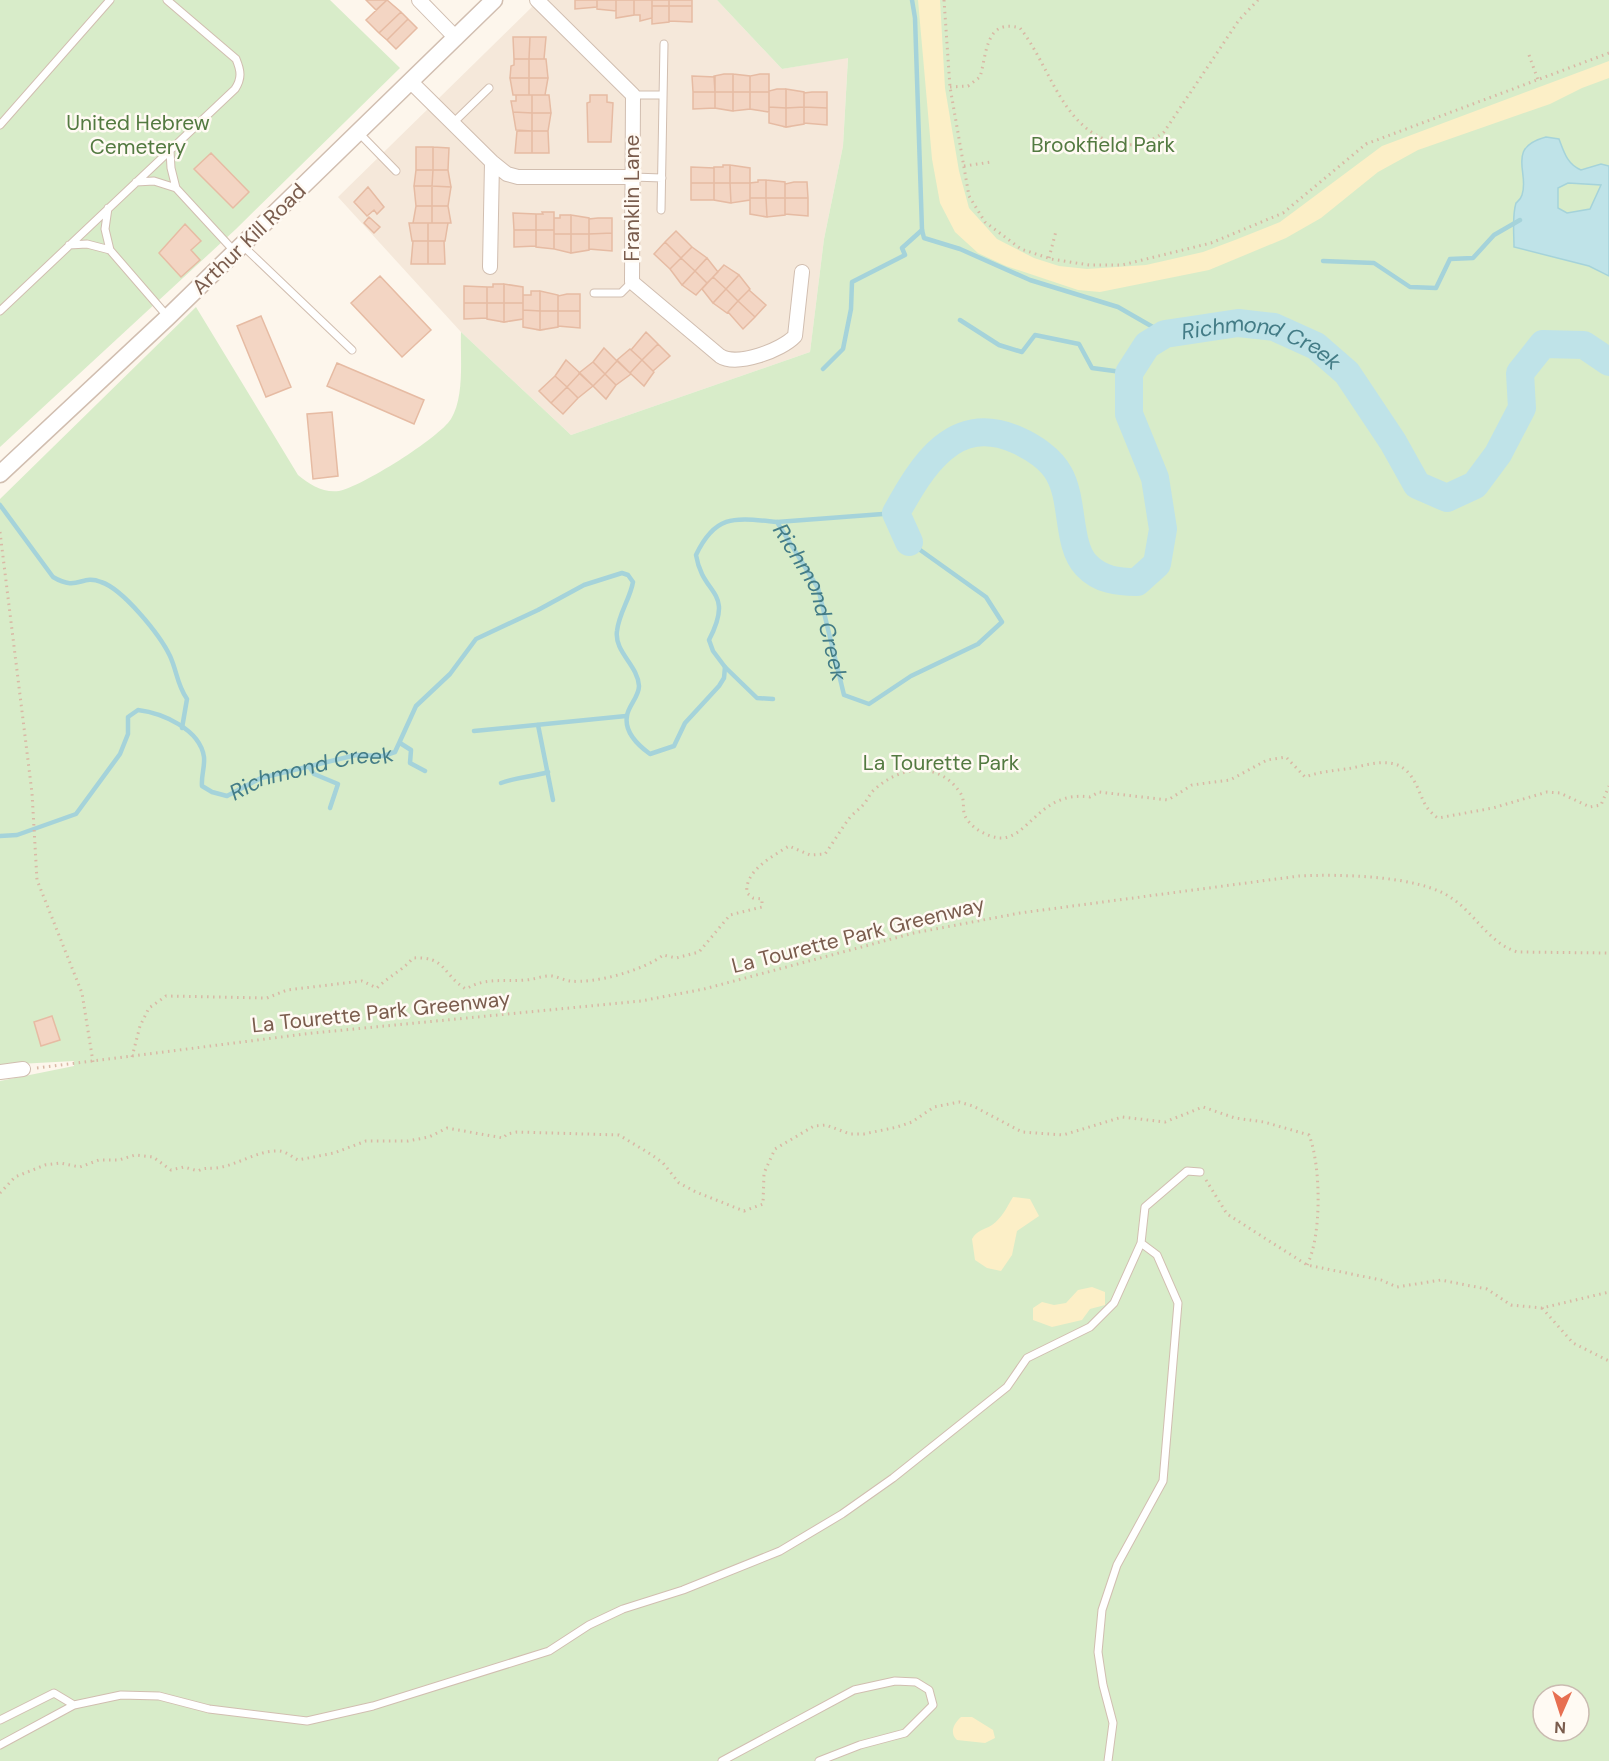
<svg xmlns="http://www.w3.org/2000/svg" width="1609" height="1761" viewBox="0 0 1609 1761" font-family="'DM Sans',sans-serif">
<rect width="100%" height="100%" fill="#fdf6ec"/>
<path fill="#f5e8da" d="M539,0h178l65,69 66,-12 -5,89 -19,93 -14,113 -239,83 -110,-103 -123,-135z"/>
<path fill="#d8ecc9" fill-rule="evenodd" d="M0,0h330l70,68 -164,161 -236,218z
M717,0h892v1761h-1609v-680l74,-15v-5l-74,4v-566l196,-192 102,168c12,10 25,18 41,16 22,-4 100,-53 112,-72 14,-23 9,-62 10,-87l110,103 239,-83 14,-113 19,-93 5,-88 -66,11zM1543,1695h36v36h-36z"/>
<path fill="#fcefc7" d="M918,0h22l5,88 14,83 10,37 28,31 37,19 25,8 28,3 59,-4 57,-13 32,-12 45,-18 102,-76 227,-85v17l-27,10 -32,16 -132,46 -40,22 -57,46 -35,20 -77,32 -109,22 -22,-2 -72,-24 -28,-13 -23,-21 -15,-29 -8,-44z
M1013,1197l17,2 9,17 -22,15 -5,24 -11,16 -14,-3 -12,-8 -3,-21c5,-9 12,-9 20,-14 10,-7 15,-18 21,-28z
M1092,1287l13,5v13l-15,4 -8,11 -30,7 -19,-7v-12l9,-6 12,3 12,-2 12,-13z
M961,1717h11l21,13 2,8 -10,5 -28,-3c-8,-7 -3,-17 4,-23z"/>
<path fill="#bfe3e8" stroke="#a5d3da" stroke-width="1.5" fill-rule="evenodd" d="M1546,137l13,2c5,13 8,25 22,31l20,-6 8,2v110l-20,-10 -75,-19c0,-13 -2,-32 2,-44 2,-2 5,-4 6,-8 8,-22 -17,-47 24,-58zM1568,183l33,2 -11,24 -23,4 -9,-5v-20z"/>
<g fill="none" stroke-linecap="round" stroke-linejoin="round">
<g stroke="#a5d3da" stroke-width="4.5">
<path d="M912,0l3,18 7,212 2,8 36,11 70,31 88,27 47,27"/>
<path d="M1323,261l51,2 36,24 26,1 14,-29 23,-1 21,-23 26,-15"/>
<path d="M960,320l39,25 23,7 13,-17 44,9 13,24 37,5"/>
<path d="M823,369l20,-20 8,-40 1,-27 53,-27 -3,-7 20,-18"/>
<path d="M0,505l53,72c25,15 28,-3 48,5 22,7 59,53 69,74 7,15 7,29 17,43l-5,29"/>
<path d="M777,522l119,-9"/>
<path d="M725,667l32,31 16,1"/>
<path d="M538,725l15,75"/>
<path d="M474,731l152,-15"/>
<path d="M400,743l11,7 -1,13 15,8"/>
<path d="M310,768l4,6 24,10 -8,24"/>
<path d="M501,783c16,-6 31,-6 47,-11"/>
<path id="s1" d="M0,836l17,-1 59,-21 44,-60 8,-20v-17l10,-7c24,3 62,19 66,47 1,10 -3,19 -2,29l10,6 15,4 34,-18 95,-23 27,1 12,-4 21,-46 34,-32 26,-35 62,-29 46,-25 38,-12 6,2 5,7c-3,17 -14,31 -16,49 -3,21 21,34 22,55 0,11 -11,20 -12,30 -3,16 12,30 23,38l24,-8 11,-23 34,-37 5,-8 1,-11 -12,-16 -4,-11c26,-51 -6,-43 -13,-85 20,-42 40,-37 81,-33l41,66 26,107 25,9 42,-28 67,-32 24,-22 -16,-25 -77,-55"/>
</g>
<path stroke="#bfe3e8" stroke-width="28" id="s2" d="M909,542l-13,-29c26,-47 58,-101 121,-73 16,7 34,19 42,34 15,26 8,71 27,91 14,15 32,17 51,17l20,-18 6,-35 -8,-51 -26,-64v-41l18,-28 18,-11 73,-11 36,4 42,19 31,27 46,69 24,43 30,13 28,-13 23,-31 24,-46 -2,-35 23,-29 41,1 25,17"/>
</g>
<path fill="#f3d5c3" stroke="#e6bba3" stroke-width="1.5" d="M366,0h21l-11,10z
M387,0l14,12 -22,21 -13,-13z
M575,0h22v7l-22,2z
M597,0h19v11l-19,-2z
M616,0h18v15l-18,3z
M634,0h18v18l-12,3v-6h-6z
M652,0h17v6h-17z
M669,0h23v6h-23z
M652,6h17v16l-17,2z
M669,6h23v16l-23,-1z
M401,12l7,7 -21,21 -8,-7z
M408,19l9,9 -21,21 -9,-9z
M513,37h17l-1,22h-15z
M530,37h16l-2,22h-15z
M514,59h15v19h-19l1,-12 3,-1z
M529,59h17l2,19h-19z
M724,74h9v18h-18l-1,-16z
M733,74l17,2v16h-17z
M760,74h9v18h-19v-16z
M692,76l23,1v15h-22z
M510,78h19v17h-16z
M529,78h19l-3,17h-16z
M777,89h9v19l-17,-1v-16z
M786,89l18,3v15l-18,1z
M693,92h22v16l-22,1z
M715,92h18v19l-18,-3z
M733,92h17v17l-17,2z
M750,92h19v20l-19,-3z
M812,92h15v16l-23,-1v-14z
M516,95h16v18l-19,-1 -2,-11h5z
M532,95h17l2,18h-19z
M590,95h17v7l6,1 -2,39h-23l-1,-39 3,-1z
M769,107l17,1v19l-17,-4z
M804,107l23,1v17l-23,-2z
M804,107v17l-18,3v-19z
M513,112l19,1v18l-16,-1z
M532,113h19l-3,18h-16z
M517,131h15v22h-17z
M532,131h16l1,22h-17z
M416,147h17v23h-17z
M433,147l16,1 -1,22h-15z
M211,153l38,39 -16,16 -39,-39z
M723,165h7v18h-16v-16h9z
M730,165l20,3v15h-20z
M691,167l23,1v15h-23z
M416,170h17l-1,16h-18z
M433,170h15l3,17 -19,-1z
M758,180h8v18h-16v-15l8,-1z
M766,180l19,2v16h-19z
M794,182h13l1,16h-23v-14z
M691,183h23v17h-23z
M714,183h16l1,20 -17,-3z
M730,183h20v17l-19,3z
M414,186h18v20h-16z
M432,186l19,1 -3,19h-16z
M368,187l16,20 -7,7 -3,-4 -7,6 -13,-14z
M750,198h16l1,19 -17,-3z
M766,198h19v17l-18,2z
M785,198h23v18l-23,-2z
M416,206h16v17h-19z
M432,206h16l3,17h-19z
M542,212h12v18h-18v-16h7z
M513,213l23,1v16h-22z
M560,215h11v19h-17v-16h6z
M571,215l18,3v16h-18z
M369,217l11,10 -6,6 -10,-10z
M598,218h14v15l-23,1v-15z
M409,223h19v18h-16z
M428,223h20l-3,18h-17z
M185,224l16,17 -10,9 9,10 -19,17 -22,-24z
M514,230h22v16l-22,1z
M536,230h18v19l-18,-2z
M676,231l16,16 -11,11 -16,-16z
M612,233v18l-23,-2v-15z
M554,234h17v19l-17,-4z
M571,234h18v16l-18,3z
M413,241h15v23h-17z
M428,241h16l1,23h-17z
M665,242l16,16 -11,11 -16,-15z
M692,247l15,11 -12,13 -14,-13z
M681,258l14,13 -13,14 -12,-16z
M707,258l11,14 -11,11 -12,-12z
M724,265l15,10 -13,14 -13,-12z
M695,271l12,12 -11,12 -14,-10z
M739,275l11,14 -12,12 -12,-12z
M380,276l51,54 -29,27 -51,-54z
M713,277l13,12 -13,14 -11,-14z
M493,284h11v19h-17v-16h6z
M504,284l19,3v16h-19z
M464,286l23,1v16h-23z
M726,289l12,12 -11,12 -14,-10z
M749,290l17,15 -11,12 -17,-16z
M531,291h9v20l-17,-1v-15h8z
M540,291l18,4v16h-18z
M567,294h13v17h-22v-15z
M738,301l17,16 -12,12 -15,-17z
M464,303h23v15l-23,1z
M487,303h17v19l-17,-3z
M504,303h19v16l-19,3z
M523,310l17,1v19l-17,-3z
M540,311h18v16l-18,3z
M558,311h22v17l-22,-2z
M261,316l30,71 -25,10 -29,-71z
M646,332l12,12 -16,16 -11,-10z
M658,344l12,12 -17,15 -11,-11z
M604,348l13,13 -12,13 -12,-12z
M630,349l12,11 -12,13 -13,-13z
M566,360l14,13 -13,14 -12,-11z
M642,360l12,12 -10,14 -14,-13z
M617,361l14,13 -15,11 -11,-11z
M593,362l12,12 -12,12 -14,-13z
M337,363l87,37 -10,24 -87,-38z
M580,373l13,13 -15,12 -11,-11z
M605,374l11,11 -10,14 -13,-13z
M555,376l12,11 -16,16 -12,-12z
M567,387l11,11 -15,16 -12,-11z
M332,412l6,64 -25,3 -6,-65z
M52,1016l8,24 -19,6 -7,-24z"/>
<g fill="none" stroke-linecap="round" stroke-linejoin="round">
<g stroke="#d1beb0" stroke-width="9">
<path id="service" d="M633,95h30
M453,123l36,-35
M0,125l110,-125
M359,133l37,38
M170,151l1,17 5,20 59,64
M633,177l29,1
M136,182l18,-1 22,7
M108,208l-3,21 5,21 58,67
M661,210l3,-166
M69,245l18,-1 23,6
M242,245l110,105
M594,293h27l11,-11
M0,311l235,-222c7,-11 6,-18 1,-30l-69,-59
M1141,1243l4,-36 42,-36 13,1
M0,1720l54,-27 20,12
M0,1745l74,-40 47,-10 38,1 50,13 98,12 66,-15 176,-55 40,-26 34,-16 60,-19 97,-39 62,-37 51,-36 114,-91 20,-29 63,-31 24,-24 27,-60 16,12 21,48 -15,178 -46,84 -15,45 -4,42 5,33 10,38 -5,38
M722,1761l132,-71 41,-9 21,1 13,8 4,15 -28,28 -45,12 -41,16"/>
</g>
<g stroke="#d1beb0" stroke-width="16">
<path id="minor" d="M419,0l37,38
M537,0l96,95 -1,187 88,74c17,11 62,-6 75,-20l7,-64
M411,82l81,80 15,12 11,3h115
M490,267l2,-105
M0,1072l23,-3"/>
</g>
<g stroke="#d1beb0" stroke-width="19">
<path id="tertiary" d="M0,474l168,-157 326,-317"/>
</g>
<path stroke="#d9b8a5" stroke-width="3" stroke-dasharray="1.5 4.5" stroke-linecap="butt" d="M944,0l6,87 19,109 16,26 36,27 30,10 38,6h33l89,-22 72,-30 83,-69 243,-91
M1529,55l9,25
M950,87l18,-1 12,-9c7,-23 5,-59 40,-49 31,39 42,102 96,115 20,4 32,1 48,-11l75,-112 19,-20
M964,166l27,-4
M1049,258l7,-27
M0,532l32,261 5,87 45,113 11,69
M132,1057l8,-31 9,-18 17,-12 101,2 20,-8 75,-9 15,7c12,-12 25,-17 36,-30 34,-2 29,17 53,31 20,-12 37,-7 59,-9 9,0 18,-5 27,-4 6,1 12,4 18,5 24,3 75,-11 93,-26l13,3 23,-6 31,-37 32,-8v-8l-9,-1 -6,-5c-3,-22 26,-37 42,-47l21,9 15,-1c8,-11 15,-23 23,-34 4,-6 11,-10 16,-16 4,-5 6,-11 11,-15 27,-24 65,-28 86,5 4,6 1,15 4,22 6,12 21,20 34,22 30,2 40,-48 91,-41l9,-5 69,8 24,-15 38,-5 37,-20 19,-3 19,20c14,-5 26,-6 41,-8 21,-3 49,-16 65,7 11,15 10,31 27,42l55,-10 54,-16 13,1 30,14 11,-2 8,-19
M37,1068l276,-35 328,-32 63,-12 210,-56 106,-20 279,-37c39,-2 122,-1 154,23 24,17 35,43 64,53l92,1
M1206,1180l21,34 80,51 74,15 16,7 44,-7 25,5 21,4 24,16 31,3 67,-16
M0,1193l15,-16 30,-12 15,-2 20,4 19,-7h20l16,-5 18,2 18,13 13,-3 14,4c7,-4 11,-2 18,-3 19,-2 41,-17 60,-17 8,-1 15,5 22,9l36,-7 32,-12h42l21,-4 18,-9 56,10 4,-4 10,-2 102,3 33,20 11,8 16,20 17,9 48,19 19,-7 1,-31 11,-24 39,-23 12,-1 24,9h14l33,-7 15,-5 22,-15 25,-5 14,4 49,26 41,3 59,-18 43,5 38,-15 32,11 29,4 45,13c12,30 13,101 -2,130
M1542,1308l31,35 36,18"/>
<use href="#service" stroke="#fff" stroke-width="7"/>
<use href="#minor" stroke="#fff" stroke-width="14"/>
<use href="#tertiary" stroke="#fff" stroke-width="16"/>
</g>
<g text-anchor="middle" stroke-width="5" stroke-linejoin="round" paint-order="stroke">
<g font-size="21" fill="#537a41" stroke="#fffaf3">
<text x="138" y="130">United Hebrew<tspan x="138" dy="24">Cemetery</tspan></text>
<text x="1103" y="152">Brookfield Park</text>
<text x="941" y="770">La Tourette Park</text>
</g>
<g font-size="21" fill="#7a5c4d" stroke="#fffaf3">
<text transform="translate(632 198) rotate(-90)" y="7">Franklin Lane</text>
<text transform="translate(249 239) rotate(-44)" y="7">Arthur Kill Road</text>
<text transform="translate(858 935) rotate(-14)" y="7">La Tourette Park Greenway</text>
<text transform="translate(381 1012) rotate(-6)" y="7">La Tourette Park Greenway</text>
</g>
<g font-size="22" font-style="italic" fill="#437c86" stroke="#fffaf3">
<text dy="8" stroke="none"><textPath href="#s2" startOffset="777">Richmond Creek</textPath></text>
<text dy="8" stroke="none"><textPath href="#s1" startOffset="1462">Richmond Creek</textPath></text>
<text dy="8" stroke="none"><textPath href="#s1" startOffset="436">Richmond Creek</textPath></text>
</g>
</g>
<g transform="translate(1561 1713) rotate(183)"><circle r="28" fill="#fffaf3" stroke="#cabbb1" stroke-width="1.5"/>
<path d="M0-4.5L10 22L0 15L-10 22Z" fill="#e76f51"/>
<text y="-9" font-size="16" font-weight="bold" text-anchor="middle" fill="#7a5c4d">N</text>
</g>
</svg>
